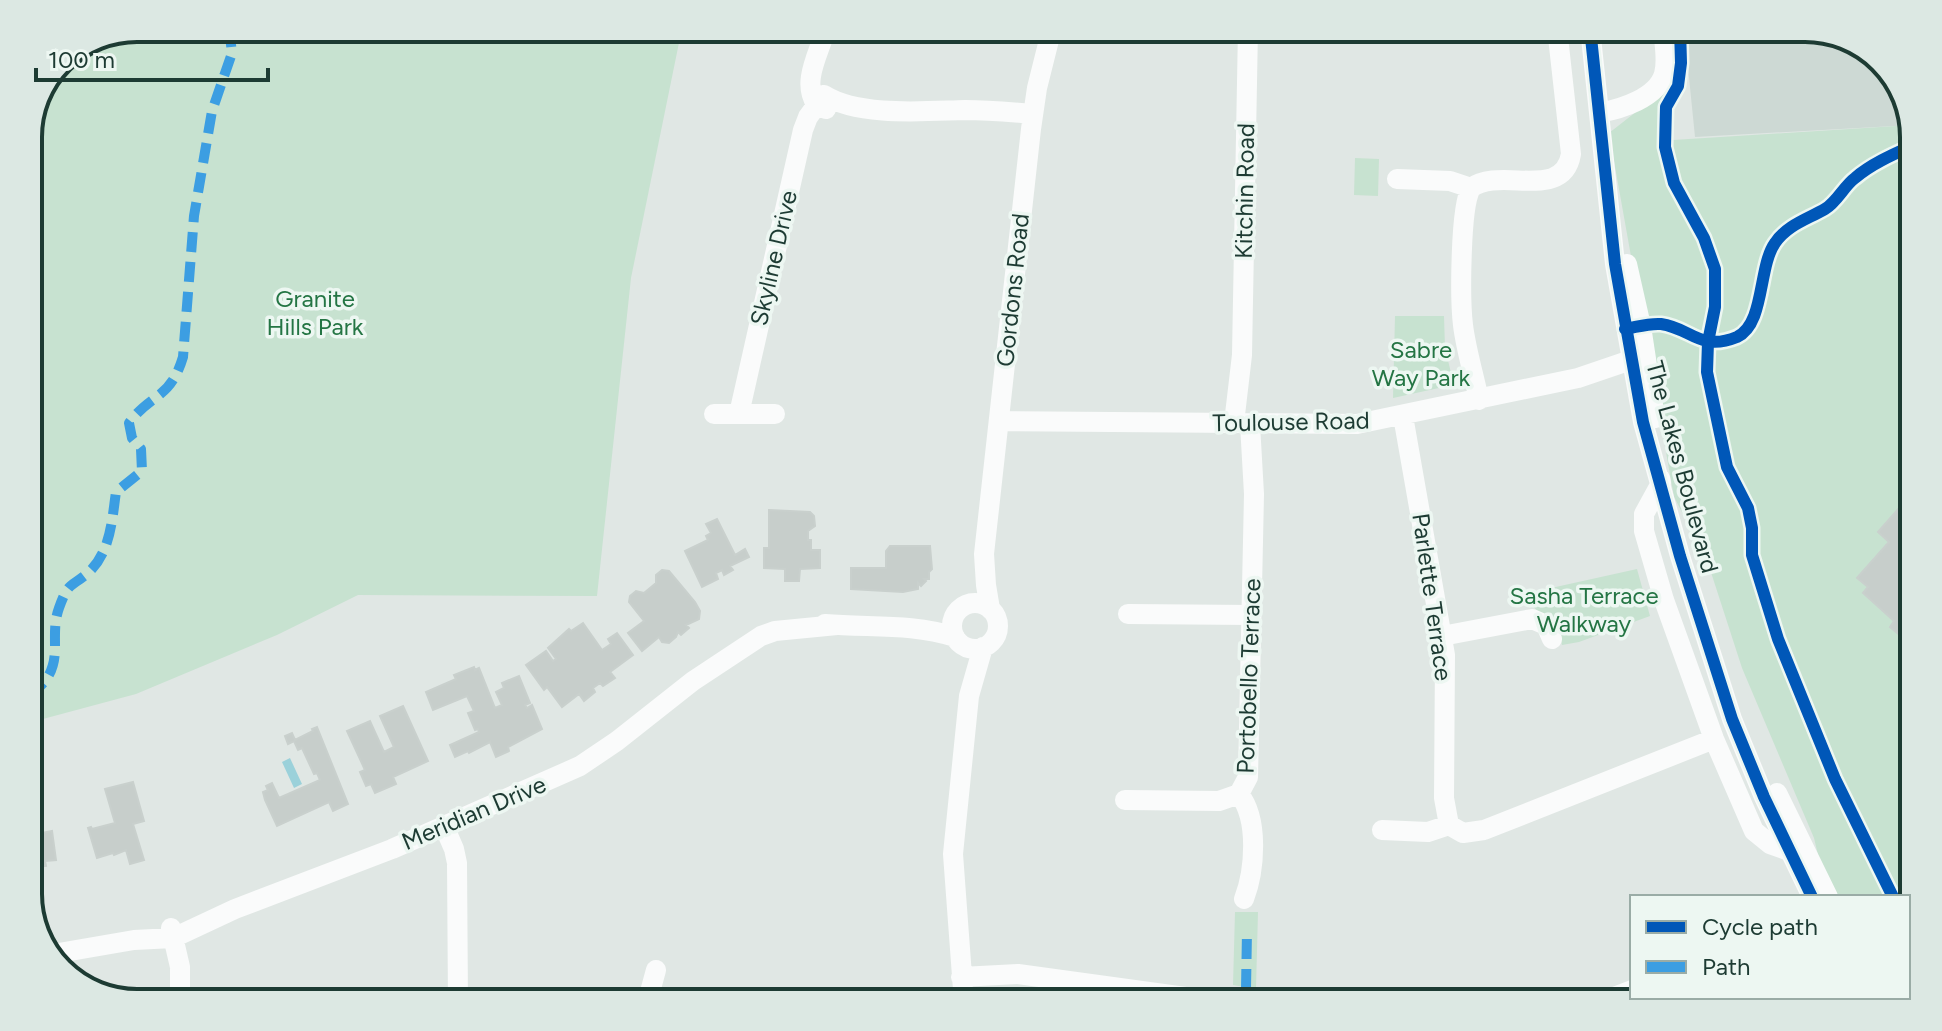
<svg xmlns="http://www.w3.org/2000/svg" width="1942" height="1031" viewBox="0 0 1942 1031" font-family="Figtree,sans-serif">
<rect width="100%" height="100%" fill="#e0e7e4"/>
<path fill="#cdd9d4" d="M1684,28h121l49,11 42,38 16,48 -217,12z"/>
<path fill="#c7e2d0" d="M137,28h545l-51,250 -34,318 -239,-1 -81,40 -141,59 -108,29v-593l32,-70z
M1668,87l5,53 239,-15 2,5v764l-6,26v-23h-74l-11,-21 -9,-38 -72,-170 -35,-108 -33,-63 -65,-364z
M1355,158l24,1 -1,37 -24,-1z
M1395,316h49l1,32 7,29 -4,9 -55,12z
M1637,569l13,47 -71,26 -17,3c-3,-29 -31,-31 -38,-51z
M1235,912h23l-2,77 -23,-4z"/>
<path fill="#9bd1da" d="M290,758l12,26 -8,4 -12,-26z"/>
<path fill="#c7cecb" stroke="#c9d0cd" stroke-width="2" d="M1907,499l7,6v116l-13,15 -11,-9 4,-6 -31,-28 5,-6 -11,-9 32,-36 -11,-10z
M769,510l41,2 4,4 1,10 -7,5v9h3v10h9v18l-20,1 -1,12h-14v-12l-21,-1v-20h5z
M717,519l18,36 10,-6 4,8 -19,9 3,4 -9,5 -2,-5 -6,3 2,6 -16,8 -17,-36 23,-11 -2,-4 5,-3 -5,-9z
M890,546h40l2,23 -3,3v7h-5l2,2 -5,5 -3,-3v6l-15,3 -52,-3v-21h35v-17z
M662,570l7,1 26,31 5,9 -1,8 -13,6 3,3 -8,7 -3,-3 -2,5 -7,6 -7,-1 -3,-5 -17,14 -14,-18 16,-12 -15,-19 1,-6 6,-5 8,2 12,-10v-8z
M583,623l19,27 9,-6 -3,-5 9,-6 16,22 -23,17 5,6 -12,8 -3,-3 -7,5 2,4 -11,9 -5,-7 -17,13 -15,-20 -3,3 -18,-25 20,-14 7,10 3,-2 -8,-11 21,-19 2,2z
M474,667l1,3 4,-2 16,40 7,-3 -6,-13 8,-4 -2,-5 17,-7 11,27 -5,2 2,3 5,-3 10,24 -34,18 1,4 -13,6 -6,-15 -21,11 -1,-2 -13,6 -5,-12 29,-13 -1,-3 -3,1 -7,-17 6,-2 -7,-15 -34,14 -7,-18 30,-13 -2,-4z
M403,706l25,55 -35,16 3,7 -21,9 -4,-9 -5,2 -6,-14 5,-2 -18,-39 23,-10 14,31 10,-5 -14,-31z
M317,727l31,77 -15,7 -4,-9 -52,24 -12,-26 -2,-8 5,-2 -2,-4 6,-3 7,15 41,-18 -3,-7 -3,1 -12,-26 -4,2 -4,-9 -6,3 -3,-8 7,-3 3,7 18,-9 -1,-2z
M133,782l11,39 -11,3 11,36 -14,4 -4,-14 -12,5 -1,-2 -16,5 -9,-30 3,-1 1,2 23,-6 -10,-34z
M37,826l5,7 10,-2 4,29 -11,1 1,5 -18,2v-37z"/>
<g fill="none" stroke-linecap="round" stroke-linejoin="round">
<path stroke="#fafbfb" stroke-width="20" d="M826,28c-6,24 -25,53 -10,76l10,5
M1590,28l25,236 28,158 37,134 52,163 32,78 48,100
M824,95c35,22 101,16 141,15 23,0 46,2 68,4
M1599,113c22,-4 58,-15 65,-39 4,-14 0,-31 -1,-46
M1397,179l53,2 21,7c29,-22 92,14 100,-34l-14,-126
M1471,188c-11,19 -11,112 -8,137 3,25 11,50 16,75
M1627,264l14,62 14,92
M714,414h61
M739,414l64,-284 5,-13 16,-22
M1403,416l42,239 -1,143 5,27 14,8 21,-3 230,-91
M999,421l358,3 221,-46 47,-16h18
M1234,423l8,-68 6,-327
M1660,478l1,5 -17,31v17l20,69 50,139 40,92 16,13 19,7 15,-2
M952 626a23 23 0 1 1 46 0a23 23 0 1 1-46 0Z
M990,609l-4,-24 -2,-31 47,-425 6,-41 15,-60
M1128,614l123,1
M825,624c44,4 87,-1 130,13
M1442,636l90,-17 14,6 6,14
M1777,793l51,104
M1125,800l94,1 20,-7
M444,826l10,23 3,14 1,140
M1382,830l46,2 21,-7
M1244,899c11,-29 15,-80 -5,-105l9,-17 6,-283 -4,-70
M171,928l9,39v36
M47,955l87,-15 39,-2 62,-29 157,-60 188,-83 37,-25 76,-60 68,-45 14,-5 62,-6
M961,977l57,-3 211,29
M1656,997l3,6
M647,1003l9,-33
M964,1003l-11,-149 16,-158 14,-49
M1598,1003l34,-13"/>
<path stroke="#3c9ee2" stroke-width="10" stroke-dasharray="20 10" stroke-linecap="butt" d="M28,696c42,-28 19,-55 31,-88 10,-28 12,-20 30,-36 22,-21 23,-53 27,-80l26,-21 -1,-22 -9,-11 -3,-15c23,-31 41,-23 54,-66l11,-141 18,-105 20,-58 -3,-25
M1246,989l1,-58"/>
<g stroke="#edf7f2" stroke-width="17">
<path id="cycleway" d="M1590,28l25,236 28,158 37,134 52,163 32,78 48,100
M1680,28l1,35 -3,23 -12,21 -1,40 9,36 30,55 11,31v38l-7,35 -1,30 20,95 21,41 4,20v27l26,84 57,140 58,118
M1625,329c12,-2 24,-6 36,-5 30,4 39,28 76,13 28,-13 21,-70 38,-94 12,-18 33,-24 50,-34 12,-7 19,-23 30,-31 16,-14 39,-24 59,-33"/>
</g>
<use href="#cycleway" stroke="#0057b8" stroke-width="12"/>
</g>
<g text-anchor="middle" stroke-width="7" stroke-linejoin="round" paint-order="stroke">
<g font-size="24" fill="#1d3b33" stroke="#edf7f2">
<text transform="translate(1245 191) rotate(-89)" y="8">Kitchin Road</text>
<text transform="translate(774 258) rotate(-77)" y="8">Skyline Drive</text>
<text transform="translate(1013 290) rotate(-84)" y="8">Gordons Road</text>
<text transform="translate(1291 422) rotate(-1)" y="8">Toulouse Road</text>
<text transform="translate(1682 467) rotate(75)" y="8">The Lakes Boulevard</text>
<text transform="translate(1432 597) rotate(82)" y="8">Parlette Terrace</text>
<text transform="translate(1249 676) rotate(-88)" y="8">Portobello Terrace</text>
<text transform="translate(474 813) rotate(-23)" y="8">Meridian Drive</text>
</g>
<g font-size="24" fill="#247544" stroke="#edf7f2">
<text x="315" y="307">Granite<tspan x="315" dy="28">Hills Park</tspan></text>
<text x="1421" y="358">Sabre<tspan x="1421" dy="28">Way Park</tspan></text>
<text x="1584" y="604">Sasha Terrace<tspan x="1584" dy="28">Walkway</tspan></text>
</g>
</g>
<path d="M0 0H1942V1031H0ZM137 42H1805A95 95 0 0 1 1900 137V894A95 95 0 0 1 1805 989H137A95 95 0 0 1 42 894V137A95 95 0 0 1 137 42Z" fill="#dce8e3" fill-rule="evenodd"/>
<path fill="none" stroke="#1d3b33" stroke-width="4" d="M137 42H1805A95 95 0 0 1 1900 137V894A95 95 0 0 1 1805 989H137A95 95 0 0 1 42 894V137A95 95 0 0 1 137 42Z"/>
<rect x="1630" y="895" width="280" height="104" fill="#edf7f2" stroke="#9aaca6" stroke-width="2"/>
<rect x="1646" y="921" width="40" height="12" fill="#0057b8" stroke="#9aaca6" stroke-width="2"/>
<text x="1702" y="935" font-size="24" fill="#1d3b33">Cycle path</text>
<rect x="1646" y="961" width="40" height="12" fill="#3c9ee2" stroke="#9aaca6" stroke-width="2"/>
<text x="1702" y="975" font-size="24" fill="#1d3b33">Path</text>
<path d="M36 68v12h232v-12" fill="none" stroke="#1d3b33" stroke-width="4"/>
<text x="48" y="68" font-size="24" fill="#1d3b33" stroke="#edf7f2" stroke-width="6" paint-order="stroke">100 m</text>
</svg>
